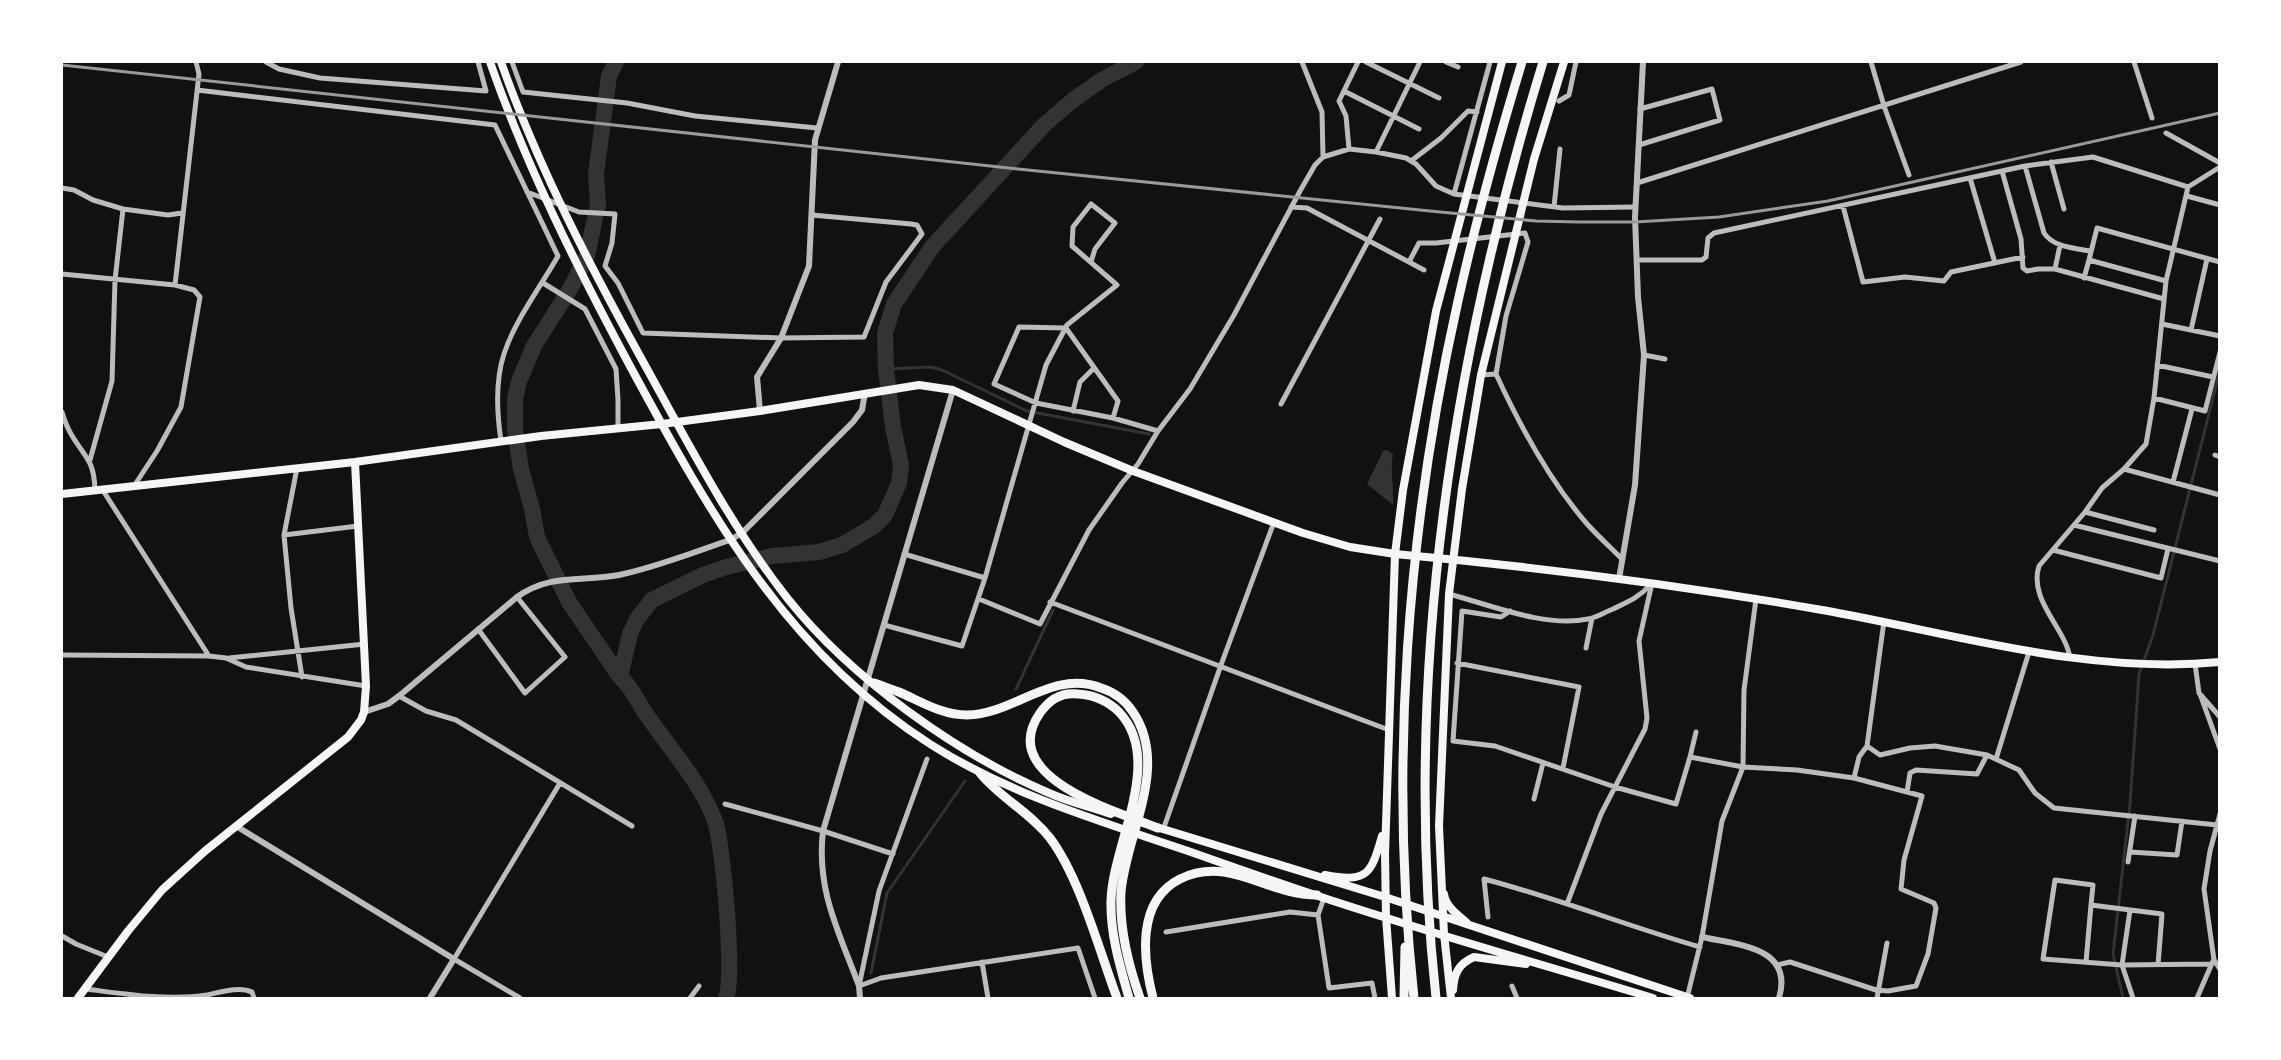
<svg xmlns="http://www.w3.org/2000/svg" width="2281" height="1060" viewBox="0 0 2281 1060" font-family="'Archivo Narrow',sans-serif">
<rect width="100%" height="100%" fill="#111"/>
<path fill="#333" d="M1386,450l7,4c-3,17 1,34 0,51l-26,-21 16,-33z"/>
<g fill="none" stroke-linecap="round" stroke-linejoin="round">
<path stroke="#333" stroke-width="3" d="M886,369l45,-2 11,3 85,41 122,23
M1016,689l37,-79
M871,973l16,-80 78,-112
M2123,998l-10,-44 17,-150 9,-130 14,-39 67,-265"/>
<path stroke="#333" stroke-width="16" d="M616,62l-7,14 -13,98 2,30 -11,52 -17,33 -36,57 -15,35 -4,18v31l6,39 11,40 5,28 32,65 51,75c12,10 17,24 26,37 24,35 54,67 69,107 8,23 20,157 11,177
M620,677l10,-43 7,-15 15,-19 51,-25 23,-8 46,-11 47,-4 23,-7 32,-19 11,-11 14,-32 2,-18 -8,-38 -7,-58 -1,-36 9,-29 38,-57 112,-122 29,-25 30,-21 33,-17"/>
<path stroke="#bcbcbc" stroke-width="5" d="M266,62l13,7 41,9 166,13 -8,-29
M512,62l11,30 104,11 68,13 122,12
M1302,62l20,50 1,45
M1366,62l73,36
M1446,62l12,5
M1871,62l13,44 25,69
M2134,62l18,56
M197,90l298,35 63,131c-17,30 -44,66 -54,98 -9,27 -7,60 -3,87
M1344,91l75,38
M1559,101l10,-6 7,-33
M2166,133l54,30
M1639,145l81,-25 -8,-31 -72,20
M1349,149l-3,-33 -7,-15 19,-39
M1376,152l44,-90
M1411,161l30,-23 27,-27 9,1
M2051,162l13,47
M2025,166l19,67c9,14 30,15 46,18
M2002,171l19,68 2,29 4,3 11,-2h17l5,-24
M1970,178l25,85
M1637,183l384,-121
M62,188l12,2 19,10 30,9
M527,192l52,20 36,2 -3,29 -7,23 13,17 25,50 138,5 83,-1 22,-55 36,-48 -5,-9 -6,-1 -99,-9
M1454,194l36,-132
M2187,196l33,9
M1843,206l20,76 42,-5 39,4 7,-9 72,-15
M1291,207l16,1 117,62
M1554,207l6,-58
M1637,260h65l4,-3 2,-19 6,-5 311,-67 68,-9 95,30
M1409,262l10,-19h17l89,-10 3,9 -22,74 -10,58 -15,1
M2055,269l109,30
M62,274l113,11 19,5 6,7 -19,110 -24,44 -21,32v3
M2084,278l5,-18
M2166,281l-77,-21 8,-32 123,34
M543,283l42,26 31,60 2,31v29
M175,285l24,-211 -3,-12
M2162,324l58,12
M2191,330l16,-71
M1644,355l21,4
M2157,365l56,12
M1496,374c23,50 56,110 92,151 10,11 22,22 33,33
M2154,398l51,13 15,-59
M1281,404l99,-185
M1073,411l7,-29 14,-14
M62,412c2,7 5,15 9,22 14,24 23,25 24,56
M1113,418l5,-17 -52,-73 -47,-1 -25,57 42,19 77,15 45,13
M2215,455l5,2
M90,460l22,-79 3,-101 8,-71 45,6 14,-2
M297,468l-13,67 7,73 11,69
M2124,469l96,26
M2173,482l19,-73
M102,489l107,167
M2085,512l69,18
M2074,525l146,36
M284,535l74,-9
M2053,550l108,28 7,-29
M904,554l81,24
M1449,594c42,11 96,34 139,25 8,-1 17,-7 25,-10 15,-7 27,-12 38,-25
M979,599l61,25 49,-94 33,-47 16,-19 20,-33 32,-42 44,-74 66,-124 15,-26 8,-8 26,-8 27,3 30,6 10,6 20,22 18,8 109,14 72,-1
M1050,602l339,128
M1510,611l-9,6 -39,-6 -9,130 42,5 120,41 61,17 14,-47 53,10 54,3 57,8 5,-21 8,-11 17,-125
M884,625l78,21 23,-68 61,-213 21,-40 50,-40 -45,-39 1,-19 18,-23 24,19 -20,26 -4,13
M478,629l47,64 40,-36 -48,-60
M1586,648l6,-30
M62,655l147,1 17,2 20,9 120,19
M229,658l136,-14
M2070,658c-4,-29 -42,-58 -31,-92l46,-54 17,-24 22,-19 22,-25 8,-46 12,-117 22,-94 32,-20
M1457,663l122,24 -16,81
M2195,664l4,29 21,24
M2200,694l20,55
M399,696l27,15 30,9 176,106
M1867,746l13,9 30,-7 25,-2 52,9 32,15 16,23 19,15 163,17
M1690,757l6,-25
M1996,759l33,-107
M1907,792l3,-19 6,-3 61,4 10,-19
M1534,799l9,-36
M725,804l98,27 70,23
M2220,814l-10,37 -6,38 10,71 6,9
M1163,830l58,-165 53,-143
M2130,852l47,3 5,-34
M2128,862l7,-46
M1324,898l-6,17 11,73 43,-5 3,15
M1567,904l34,-90 44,-85 2,-11 -8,-77 13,-58
M2091,905l2,-20 -38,-5 -12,79 79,6 89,-1
M2130,910l-8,55 11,33
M1488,917l-4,-38c73,19 143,47 216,68
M1166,932l124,-20 28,3
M62,936l14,8 32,13
M982,962l6,36
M2086,962l5,-57 71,9 -4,51
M1777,965l13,-3 86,28 12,1 28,-5 12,-32 8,-46 -2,-5 -33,-14 3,-29 18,-64 -68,-18
M859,986l22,-8 197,-30 17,50
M859,986l20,-95 48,-132
M1512,986l5,12
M86,989c39,5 82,12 121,6 14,-3 32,-9 45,-3l2,6
M520,998l-66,-39 106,-176
M690,998l9,-12
M1687,998l15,-61 20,-116 21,-54 1,-77 12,-91
M1877,998l10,-55
M2197,998l16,-37"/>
<path stroke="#bcbcbc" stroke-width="6" d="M760,411l-3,-34 24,-39 28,-72 6,-126 23,-78
M1619,579l16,-94 9,-130 -6,-58 -3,-80 8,-155
M364,712l24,-8 11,-8 118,-99c33,-24 65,-15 102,-22 38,-8 75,-23 111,-35l12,-7 111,-111 9,-12 3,-17
M236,826l218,133 -24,39
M1702,937c36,8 92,10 77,61
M860,998l-1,-12c-20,-54 -43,-96 -36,-155l130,-441"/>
<path stroke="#f5f5f5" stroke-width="8" d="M62,494l293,-32 186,-26 121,-12 98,-13 159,-26 34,5 111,52 69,29 170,62 47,14 45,7
M78,998l50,-67 34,-41 43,-39 143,-114 13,-17 3,-8 2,-26 -11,-224"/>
<path stroke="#f5f5f5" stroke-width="8" d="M490,62c37,106 87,205 140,304 79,146 156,286 300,378 80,51 170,77 258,107 45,16 91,32 136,47 109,36 220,67 329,100
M501,62c38,107 90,206 145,305 43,78 86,161 142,232 63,79 169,155 261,194 20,9 42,14 62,21
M1395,554c143,13 286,31 427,56 131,23 262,65 398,52
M1153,826l232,71 305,101
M1325,875c43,8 46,-1 57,-39
M1444,894c2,13 14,21 23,29
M1453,990c1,-16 5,-26 21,-33l52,7
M1392,998l-6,-81 -1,-63 10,-300 8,-64 33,-179 66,-249
M1451,998l-7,-64 -5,-108 10,-232 13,-105 19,-114 53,-216 30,-97"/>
<path stroke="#f5f5f5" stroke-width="9" d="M874,683c8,3 17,6 25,9 23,10 43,23 68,23 48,-1 85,-46 134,-27 13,4 24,12 32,24 37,55 -7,122 -12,180 -2,36 7,72 19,106
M980,773c20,25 50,39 70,65 30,40 49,112 67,160
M1129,998c-9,-32 -19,-64 -18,-98 2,-57 54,-140 8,-188 -11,-11 -26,-17 -41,-18 -16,-2 -29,6 -38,19 -45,65 79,99 118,115
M1153,998c-10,-39 -17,-97 27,-119 14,-7 28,-9 44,-7 33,5 57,23 93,23
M1404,998l1,-51
M1414,998c-25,-231 -7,-470 44,-697 18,-81 40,-160 64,-239
M1436,998c-34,-316 14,-633 107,-936"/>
<path stroke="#9a9a9a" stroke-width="3" d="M62,65l956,104 422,43 96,9 43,1h56l84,-5 109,-16 392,-88"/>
</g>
<rect width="2281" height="1060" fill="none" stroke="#ffffff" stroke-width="126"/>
</svg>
